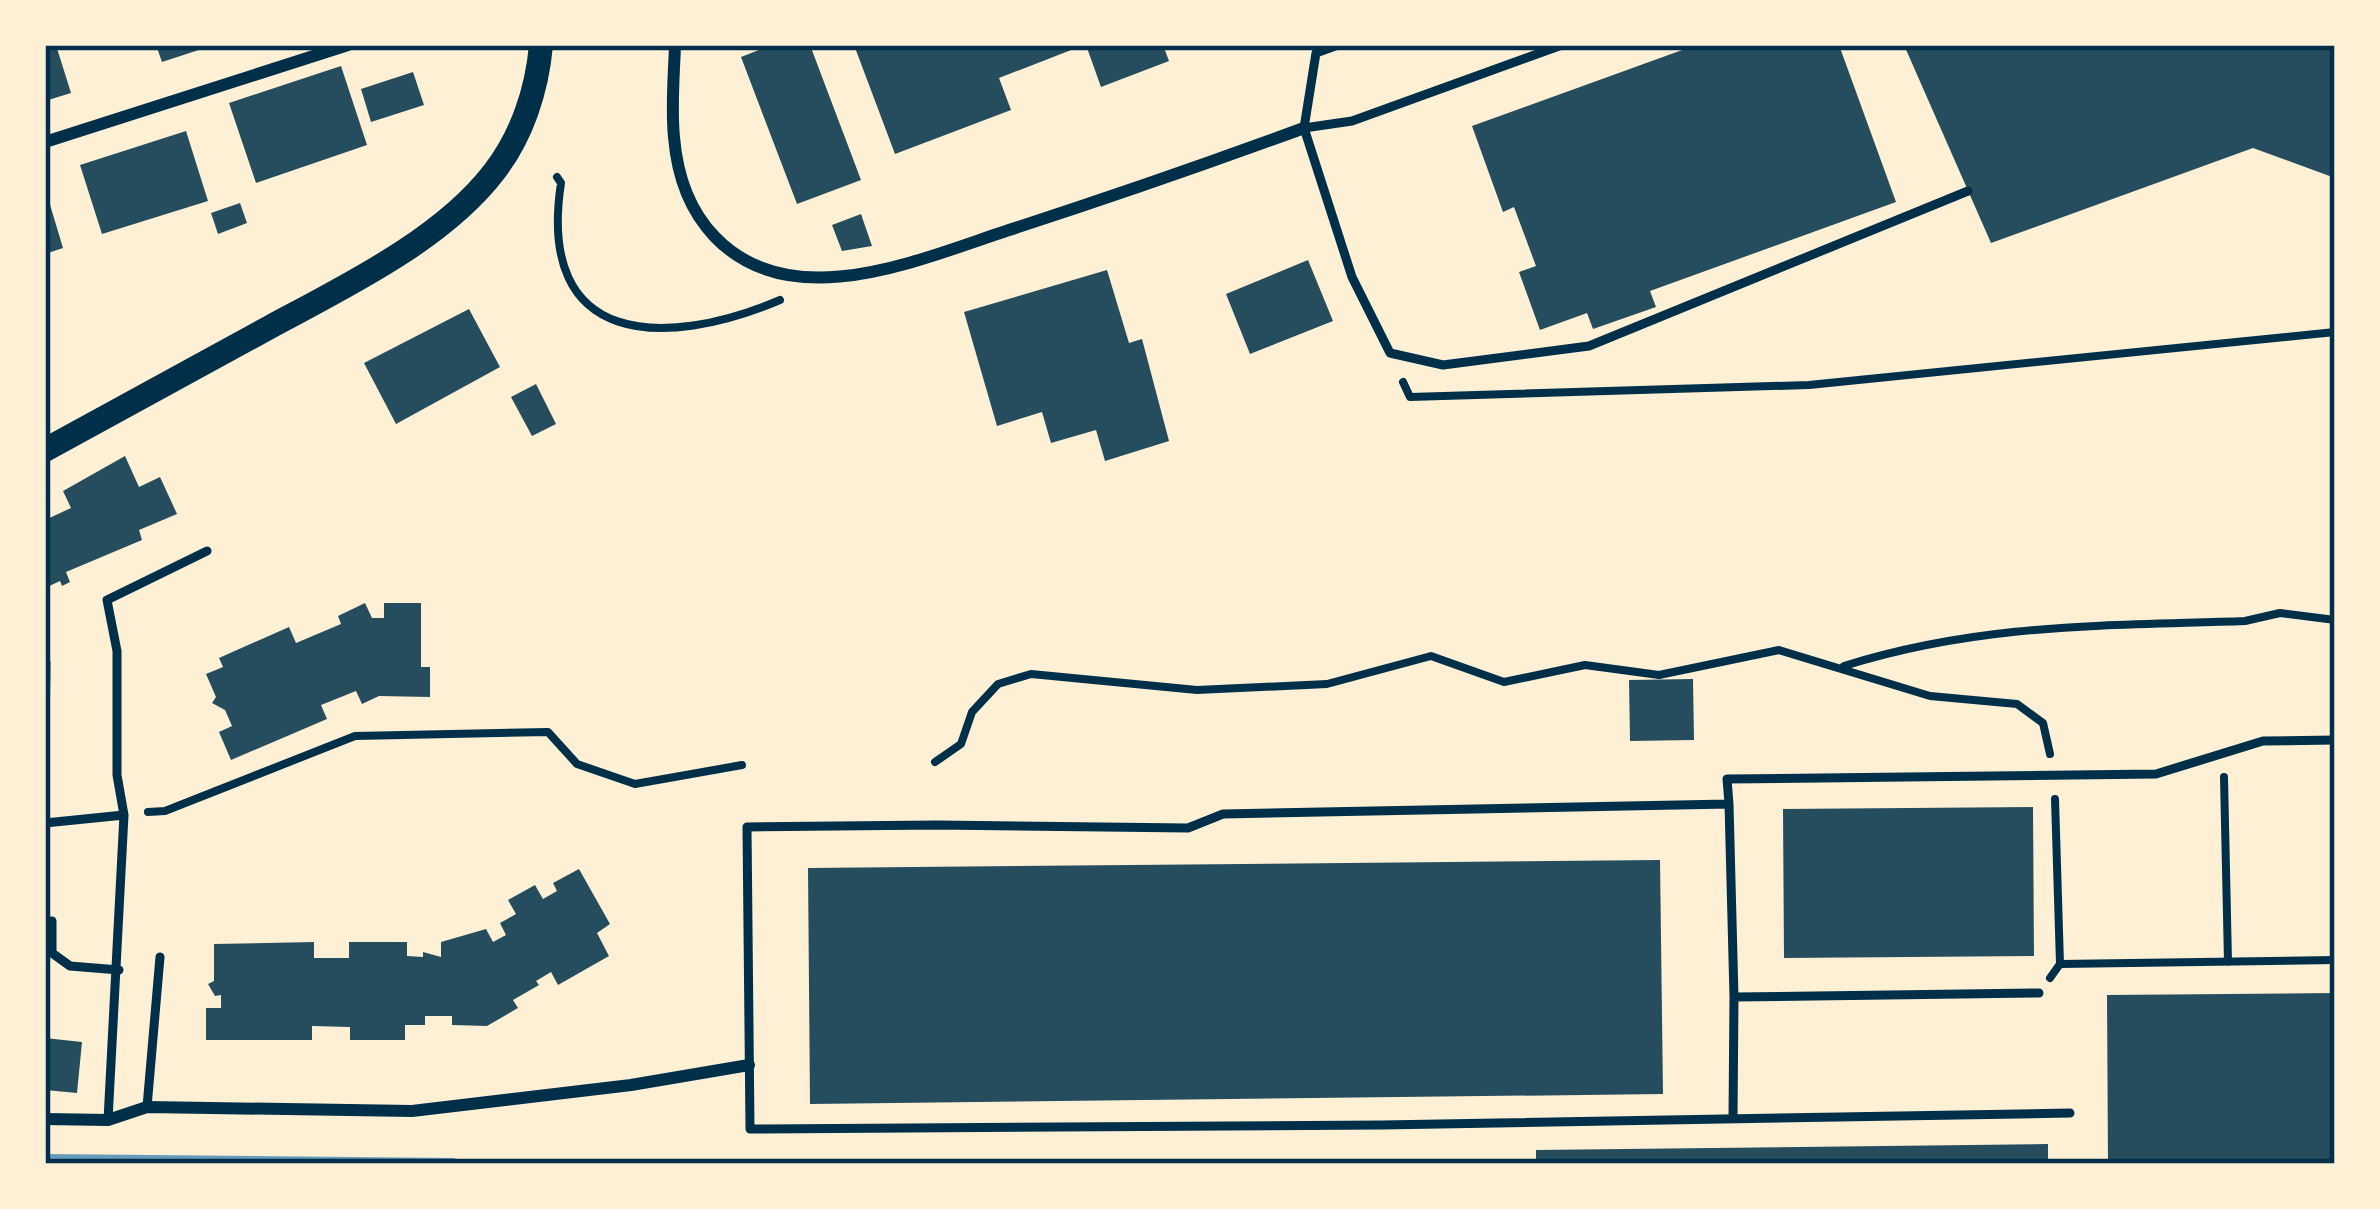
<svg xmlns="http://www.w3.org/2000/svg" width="2380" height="1209" viewBox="0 0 2380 1209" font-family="'DM Sans',sans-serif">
<rect width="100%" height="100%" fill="#fdf0d5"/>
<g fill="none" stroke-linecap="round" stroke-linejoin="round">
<path stroke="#669bbc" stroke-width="12" d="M45,1160l408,4"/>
</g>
<path fill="#264d5e" d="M45,45h11l15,48 -26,8z
M156,45h55v1l-49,16z
M772,45h38l51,135 -64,24 -56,-147z
M854,45h230l-85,33 12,32 -116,44z
M1086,45h77l6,16 -68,26z
M1696,45h143l57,157 -246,89 6,16 -63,22 -6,-16 -47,17 -21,-58 17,-6 -22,-59 -11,5 -31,-86z
M1904,45h431v133l-82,-30 -262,95z
M341,66l26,79 -111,38 -27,-80z
M413,72l11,33 -53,17 -10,-33z
M186,131l22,70 -106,33 -22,-69z
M45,188l18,60 -18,6z
M240,203l7,20 -29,11 -7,-21z
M861,214l11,32 -30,5 -10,-26z
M1308,260l25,61 -83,33 -24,-60z
M1107,270l22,73 13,-4 27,102 -64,20 -9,-31 -45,13 -9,-31 -45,14 -33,-114z
M469,309l31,58 -104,57 -32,-61z
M536,384l20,40 -24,12 -21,-39z
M125,456l14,31 21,-10 17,37 -38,16 3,10 -76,32 4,10 -8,4 -2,-5 -15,7v-68l26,-12 -8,-17z
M365,603l7,15h12v-15h37v64h9v30l-51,-1 -17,8 -6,-13 -35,14 6,14 -96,41 -12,-28 13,-6 -7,-16 -13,-7 4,-6 -10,-23 17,-7 -4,-9 70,-31 7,16 45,-19 -3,-8z
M1693,679l1,61 -64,1 -1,-61z
M2033,807l1,149 -250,2 -1,-149z
M1660,860l3,234 -853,10 -2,-236z
M579,869l31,55 -13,9 12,23 -51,29 -7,-13 -15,9 3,4 -26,15 5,8 -31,18 -35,-1v-9h-27v9h-20v15h-55v-13l-38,-1v14h-106v-32h15v-13l-6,1 -7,-12 6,-3v-37l100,-2v16h35v-16h58v14l16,1v-5l18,5v-15l45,-13 7,13 13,-7 -6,-12 16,-9 -8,-14 27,-15 8,14 14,-8 -4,-8z
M2335,993v171h-227l-1,-169z
M45,1038l37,4 -5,51 -32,-3z
M2048,1144v20h-512v-14z"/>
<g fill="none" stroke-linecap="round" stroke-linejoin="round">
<path stroke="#003049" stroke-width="8" d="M557,177l4,6c-25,164 103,166 219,117
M1403,382l7,15 399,-12 526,-53
M1844,666c137,-43 260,-40 401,-45l35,-8 55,7
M935,762l26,-18 11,-32 26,-28 33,-10 166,16 130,-6 104,-28 73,26 81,-17 74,10 120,-25 151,46 87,8 26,19 7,31
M2224,777l4,185
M2055,799l5,165
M148,812l17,-1 190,-75 193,-4 29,32 58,20 107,-19
M2050,978l10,-14 275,-4"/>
<path stroke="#003049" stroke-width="9" d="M1338,45l-22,8 -12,75 48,149 38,76 53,12 146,-19 379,-155
M1304,128l48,-7 210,-76
M45,735l1,-72
M1729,804l-2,-25 429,-5 107,-33 72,-1
M45,823l79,-8
M52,921v32l18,13 49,4
M2039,993l-305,4 -5,-193 -506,10 -35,14 -251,-3 -190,2 3,302 632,-4 688,-12
M147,1107l13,-150
M1733,1118l1,-121
M108,1120l16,-305 -7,-40v-124l-10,-51 100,-49"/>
<path stroke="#003049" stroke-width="12" d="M675,45c-1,30 -4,62 -1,92 3,37 15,73 41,100 77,80 205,22 294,-7 99,-32 197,-66 295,-102
M45,142l303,-97
M45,1119l63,1 39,-13 265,4 219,-26 118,-20"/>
<path stroke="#003049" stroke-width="24" d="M45,450c75,-41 150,-82 225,-123 74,-40 172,-87 224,-155 28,-36 43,-82 47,-127"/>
</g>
<rect width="2380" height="1209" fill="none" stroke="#fdf0d5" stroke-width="96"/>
<rect x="48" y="48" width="2284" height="1113" fill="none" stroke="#003049" stroke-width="4.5"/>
</svg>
